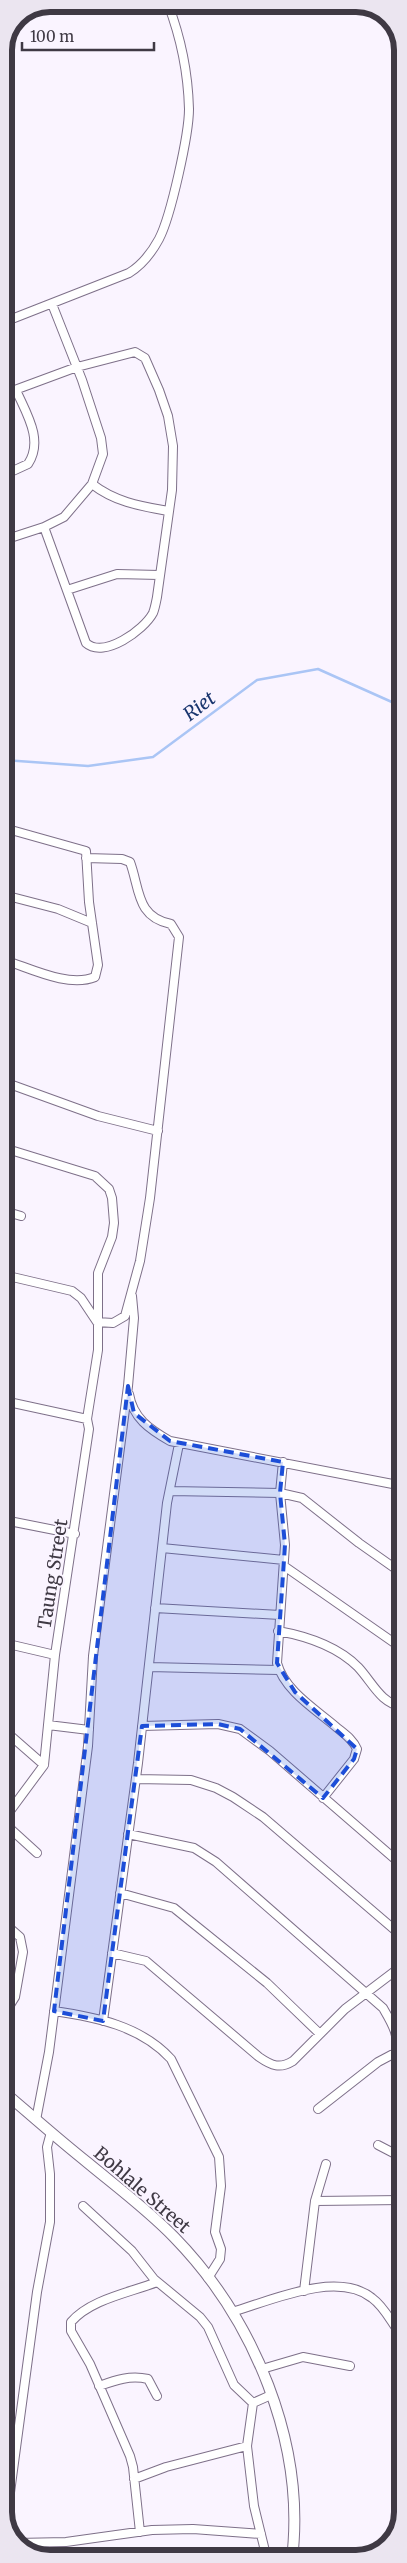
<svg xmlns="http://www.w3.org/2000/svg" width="407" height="2563" viewBox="0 0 407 2563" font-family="Merriweather,serif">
<rect width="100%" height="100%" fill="#faf4ff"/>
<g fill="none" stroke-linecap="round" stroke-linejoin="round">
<path stroke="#aac5f5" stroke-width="2.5" d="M4,760l84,6 65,-9 104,-77 61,-11 85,38"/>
<g stroke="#7e7089" stroke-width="10">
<path id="minor" d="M4,322l125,-49c13,-8 23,-21 30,-34 12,-23 30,-105 30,-130 -1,-37 -8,-71 -21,-105
M4,394l73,-27 58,-15 10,6 14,32 9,26 5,30 -1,44 -15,107c-1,5 -2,11 -4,16 -9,17 -49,46 -67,30l-42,-116
M4,475l24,-11c16,-24 -2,-51 -12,-74
M92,484c23,18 48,22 76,27
M4,540l40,-13 20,-10 28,-33 11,-30 -2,-16 -19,-58 -30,-76
M67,590l50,-16 42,1
M4,828l82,23 3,51 9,63 -3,12c-27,11 -65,-9 -91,-17
M4,895l54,14 34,14
M4,1082l94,34 60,15
M4,1148l91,28 14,13 3,9 2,25 -2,14 -14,36v77l-11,69 2,10 -34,226 -11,110 -40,54
M4,1211l17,5
M4,1275l68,16 9,7 16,24 16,1 12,-7 15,-55 10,-63 29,-261 -8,-13c-35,-7 -31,-35 -41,-62l-8,-3 -36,-1
M129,1394c4,24 20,35 41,47l233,45
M4,1401l83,18
M283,1462l-3,31 5,52 -8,118c7,27 38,46 58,63 8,7 18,13 22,23l-3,10 -31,39
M170,1491l110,2 22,5 57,45 44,31
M4,1520l71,14
M162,1548l122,12
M284,1566l119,83
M155,1608l125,7
M278,1631c28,5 60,16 80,36 15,16 22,36 45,40
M4,1643l51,12
M149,1667l130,3
M48,1725l41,5
M142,1726l76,-2 22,5 30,22 133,115
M4,1730l40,35
M136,1779l55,1 25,8 17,9 30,20 140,120
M4,1823l33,30
M128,1834l66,14 22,14 167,146c7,12 19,31 12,45l-17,9 -60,47
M120,1893l54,15 93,75 53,51
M4,1923l16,14 3,15 -8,45 -5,8 -6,3
M112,1953l34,8 113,96c13,9 21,12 34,4l52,-52 58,-44
M54,2011c42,6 87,15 117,48l48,98 2,29 -6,46 6,17 -1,10 -12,19
M103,2021l35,-258 29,-260 12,-59
M36,2120l13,-68 39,-306 5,-90 35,-270 6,-68 -2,-22
M378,2145l25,13
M315,2201l88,-1
M83,2206l49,45 22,28 46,38 8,10 26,58 19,18
M304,2291l11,-90 11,-37
M232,2312c38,-11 105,-42 140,-14 14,10 20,27 31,39
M262,2369l41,-12 47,9
M99,2386c17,-6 31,-11 49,-7l9,17
M134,2479l32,-12 81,-21
M6,2522l31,-230 13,-70v-48l-3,-27 4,-15
M140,2532l-7,-65 -3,-11 -40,-92 -19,-33v-9c20,-23 58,-29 86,-40
M16,2543l50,-1 86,-12 41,-1 68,5
M267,2559l-13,-53 -7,-60 6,-43 18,-8"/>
</g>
<g stroke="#7e7089" stroke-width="12">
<path id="tertiary" d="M4,2092c28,24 55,48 84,71 29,24 60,47 86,74 80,82 132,206 118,322"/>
</g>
<use href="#minor" stroke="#fff" stroke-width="8"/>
<use href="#tertiary" stroke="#fff" stroke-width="10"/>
</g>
<path fill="#1d4ed8" fill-opacity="0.2" stroke="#1d4ed8" stroke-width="4" stroke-dasharray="10 6" stroke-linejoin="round" d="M128,1386l6,27 36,28 113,21 -3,31 5,52 -8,118 18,29 62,57 -3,10 -31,39 -83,-69 -22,-5 -76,2 -39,295 -49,-10z"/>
<g text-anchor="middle" stroke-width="4" stroke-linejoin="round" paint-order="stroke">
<g font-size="18" fill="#3f3944" stroke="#faf4ff">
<text transform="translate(53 1574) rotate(-81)" y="6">Taung Street</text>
<text transform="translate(142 2190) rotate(41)" y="6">Bohlale Street</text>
</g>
<g font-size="19" font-style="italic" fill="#19356e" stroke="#faf4ff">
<text transform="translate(199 706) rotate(-37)" y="7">Riet</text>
</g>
</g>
<path d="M0 0H407V2563H0ZM50 12H356A38 38 0 0 1 394 50V2512A38 38 0 0 1 356 2550H50A38 38 0 0 1 12 2512V50A38 38 0 0 1 50 12Z" fill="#ebe5f0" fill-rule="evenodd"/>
<path fill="none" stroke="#3f3944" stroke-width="6" d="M50 12H356A38 38 0 0 1 394 50V2512A38 38 0 0 1 356 2550H50A38 38 0 0 1 12 2512V50A38 38 0 0 1 50 12Z"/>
<path d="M22 42v8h132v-8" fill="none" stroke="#3f3944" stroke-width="2.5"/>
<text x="30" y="42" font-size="15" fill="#3f3944" stroke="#faf4ff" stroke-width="4" paint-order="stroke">100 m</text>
</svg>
